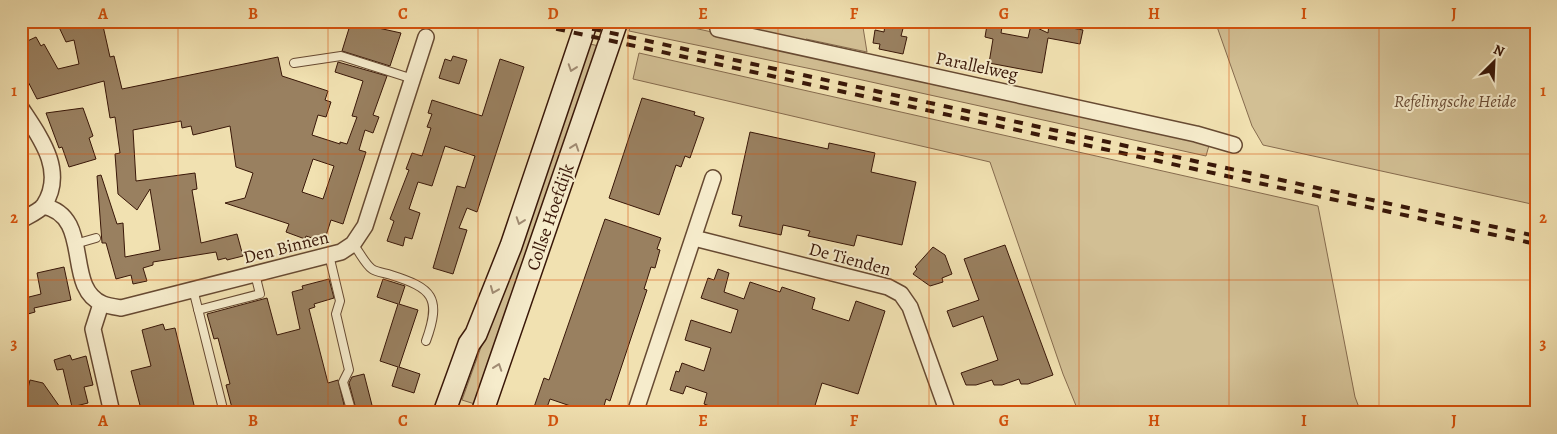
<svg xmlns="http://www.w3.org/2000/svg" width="1557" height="434" viewBox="0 0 1557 434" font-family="Alegreya,serif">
<rect width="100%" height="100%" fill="#f1e1b1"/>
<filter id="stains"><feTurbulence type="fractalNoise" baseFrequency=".004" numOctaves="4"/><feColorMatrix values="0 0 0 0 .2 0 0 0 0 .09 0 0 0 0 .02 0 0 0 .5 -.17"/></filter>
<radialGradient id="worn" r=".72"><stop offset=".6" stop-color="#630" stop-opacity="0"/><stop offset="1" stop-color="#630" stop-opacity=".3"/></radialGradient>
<path fill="#d2bf94" stroke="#866b4e" d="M632,21h30l548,121 -4,14 -380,-84 -197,-41z
M729,21h133l5,31 -61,-13 -1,4 -69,-17z
M1215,21h321v184l-273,-60 -11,-19z
M590,44l9,2 -121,359 -16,-5z
M639,53l679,153 37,191 5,13 -51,-3 -230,6 -16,-39 -73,-212 -357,-83z"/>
<path fill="#998060" stroke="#391708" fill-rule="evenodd" d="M891,21h14l-4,15 6,1 -4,17 -24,-5 1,-5 -7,-1 2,-13 9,2 1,-7 5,1z
M95,22l1,6 7,-2 7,31 4,-1 8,33 156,-32 4,19 46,15 -3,9 6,2 -5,15 -8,-2 -6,20 28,9v-2l7,2 10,-27 -5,-1 11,-35 -28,-9 3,-10 49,14 -14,39 6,2 -6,16 -8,-3 -6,20 7,2 -23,72 -12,-4 -7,22 -18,-6 -1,3 -19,-7 3,-8 -64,-21 20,-5 8,-25 -17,-6 -6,-41 -37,9 -2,-9 -9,2 -1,-7 -48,9 3,51 59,-8 2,16 -5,1 9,53 36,-9 6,22 -16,4 -1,-2 -8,2 -2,-8 -63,10v3l-10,3 4,13 -14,3 -2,-9 -15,4 -10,-36h-4l-5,-67 4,-1 16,49 6,-1 2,34 35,-7 -10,-61 -13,21 -19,-16 -3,-40 5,-1 -5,-36 -5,1 -6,-37 -67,18 -16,-31v-24l15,-7 5,9 3,-2 14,25 21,-5 -5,-24 -8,2 -8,-17zM313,159l21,7 -11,33 -21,-7z
M351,22l50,11 -11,33 -48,-15z
M1049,24l34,6 -3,14 -32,-6 -6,35 -53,-10 4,-24 -8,-2 2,-12 15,2 -1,6 27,5 3,-13 17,8z
M453,56l14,4 -8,24 -20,-6 6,-19 6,2z
M500,59l24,8 -47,145 -10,-4 -8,20 8,2 -14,44 -20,-6 24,-82 8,2 10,-32 -30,-10 -13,40 -14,-4 -9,27 11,4 -8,26 -7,-2 -2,9 -16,-5 7,-20 -4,-2 19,-49 -3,-1 6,-16 10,3 9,-28 -4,-1 5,-13 -4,-1 4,-13 50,16z
M642,98l53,14 -1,3 10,3 -14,40 -5,-2 -4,11 -5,-2 -17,50 -50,-17z
M83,108l10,28 -4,2 7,21 -27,8 -7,-20 -3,1 -13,-35z
M750,132l78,17 1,-6 46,10 -4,19 45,10 -14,63 -45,-10 -3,11 -46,-10 2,-5 -27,-6 -2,10 -42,-9 3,-10 -10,-2z
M605,219l56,19 -4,11 3,1 -5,18 -4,-1 -7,22 3,1 -37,111 -4,-2 -4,14h-11l-41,-14 -5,14h-13l12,-35 5,2z
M1005,245l48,130 -25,9h-7l-2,-5 -17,6h-8l-2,-5 -16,5h-10l-5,-12 37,-13 -15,-44 -30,11 -6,-16 32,-11 -15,-41z
M933,247l12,8 7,19 -10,4 1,4 -13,4 -17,-12 4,-5 -2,-2z
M64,267l7,33 -37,8 1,4 -14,4v-17l20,-5 -4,-21z
M718,269l11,4 -5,19 20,7 6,-17 30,10 2,-5 33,11 -3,11 37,12 7,-20 29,10 -27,83 -36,-11 -9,29 -10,-3 -1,4h-73l-25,-9 3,-11 -21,-7 -3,8 -13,-4 6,-19 3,1 3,-9 22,8 7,-23 -26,-8 6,-20 40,13 7,-23 -37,-12 7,-20 6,2z
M329,279l5,19 -20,6 1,3 -6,2 19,74 10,-3 8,33h-109l-2,-6 -3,1 -6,-23 4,-1 -12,-46 -4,1 -7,-25 60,-16 10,37 23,-6 -8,-37 11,-3 -1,-3z
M383,279l22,7 -6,18 19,6 -19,57 21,7 -6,19 -22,-7 6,-19 -18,-6 18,-57 -21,-7z
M163,324l2,6 10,-2 21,85h-54l-11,-42 20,-5 -9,-36z
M70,355l2,5 14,-4 7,29 -9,2 4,16 -16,4 -9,-38 -6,1 -3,-10z
M364,374l10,39h-17l-8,-30 3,-6z
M30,380l13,3 19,27 -12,3h-28z"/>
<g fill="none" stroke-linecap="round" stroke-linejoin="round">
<g stroke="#674a32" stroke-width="10">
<path id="lane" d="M294,63l47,-7 72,23
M75,244l21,-6
M353,244c6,7 12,20 19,25 4,3 13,4 19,6 41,13 51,22 35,66
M329,255l11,46 -4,13 13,56 -6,12 9,31
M193,289l31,124
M198,310l62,-16 -5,-20"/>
</g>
<g stroke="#674a32" stroke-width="18">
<path id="street" d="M717,21l1,8 478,105 38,11
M21,108c19,29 45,63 23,97 -4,6 -16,11 -23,15
M43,206c51,10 20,82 60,98 5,2 12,3 18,4l220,-56 12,-8 12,-18 61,-189
M694,238l194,49 13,7 9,13 38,106
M101,304l-8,25 19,84
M635,413l78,-235"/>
</g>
<g stroke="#391708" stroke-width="24">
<path id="secondary" d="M444,413l25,-69 7,-10 35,-88 76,-225
M482,413l135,-392"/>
</g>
<use href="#lane" stroke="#f6eccc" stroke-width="8"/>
<use href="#street" stroke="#f6eccc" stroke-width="15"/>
<use href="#secondary" stroke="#f6eccc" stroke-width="21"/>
<path stroke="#391708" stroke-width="4" stroke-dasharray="9 9" stroke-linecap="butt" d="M521,21l1015,223
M557,21l979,215"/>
</g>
<defs><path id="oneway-chevron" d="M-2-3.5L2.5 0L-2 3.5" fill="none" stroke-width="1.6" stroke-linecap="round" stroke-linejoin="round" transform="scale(1.25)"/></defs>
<g stroke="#a18c74">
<use href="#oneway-chevron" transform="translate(572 68) rotate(109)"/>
<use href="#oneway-chevron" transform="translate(575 147) rotate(-71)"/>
<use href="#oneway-chevron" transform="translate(520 221) rotate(109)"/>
<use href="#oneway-chevron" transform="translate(494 290) rotate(112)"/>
<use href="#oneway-chevron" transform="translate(498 367) rotate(-71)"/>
</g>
<path fill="none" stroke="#d6520c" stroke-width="1" stroke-opacity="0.55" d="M178,21v392M328,21v392M478,21v392M628,21v392M778,21v392M929,21v392M1079,21v392M1229,21v392M1379,21v392M21,154h1515M21,280h1515"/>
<g text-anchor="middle" stroke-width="4" stroke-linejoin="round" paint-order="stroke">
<g font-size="18" fill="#391708" stroke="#f6eccc">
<text transform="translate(977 66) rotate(12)" y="6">Parallelweg</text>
<text transform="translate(550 217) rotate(-71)" y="6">Collse Hoefdijk</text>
<text transform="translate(286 247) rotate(-14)" y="6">Den Binnen</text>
<text transform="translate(850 259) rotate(15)" y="6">De Tienden</text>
</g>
<g font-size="18" font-style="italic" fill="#674932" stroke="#f6eccc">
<text x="1455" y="107">Refelingsche Heide</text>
</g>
</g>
<rect width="1557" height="434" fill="none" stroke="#f1e1b1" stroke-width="55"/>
<g transform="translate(1494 62) rotate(24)" stroke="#f6eccc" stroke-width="4" paint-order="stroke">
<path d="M0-4L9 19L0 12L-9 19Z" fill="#391708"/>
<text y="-8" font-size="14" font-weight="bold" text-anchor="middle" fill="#391708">N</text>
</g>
<rect x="28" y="28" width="1502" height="378" fill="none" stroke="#d6520c" stroke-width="2"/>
<g font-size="16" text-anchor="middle" font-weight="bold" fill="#d6520c">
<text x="103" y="19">A</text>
<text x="253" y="19">B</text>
<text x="403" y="19">C</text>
<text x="553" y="19">D</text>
<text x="703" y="19">E</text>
<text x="854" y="19">F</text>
<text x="1004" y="19">G</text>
<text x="1154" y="19">H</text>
<text x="1304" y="19">I</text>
<text x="1454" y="19">J</text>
<text x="14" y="96">1</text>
<text x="1543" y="96">1</text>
<text x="14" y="223">2</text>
<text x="1543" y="223">2</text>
<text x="14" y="349">3</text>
<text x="1543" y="349">3</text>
<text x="103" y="426">A</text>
<text x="253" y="426">B</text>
<text x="403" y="426">C</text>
<text x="553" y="426">D</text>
<text x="703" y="426">E</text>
<text x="854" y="426">F</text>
<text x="1004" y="426">G</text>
<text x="1154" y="426">H</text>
<text x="1304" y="426">I</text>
<text x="1454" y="426">J</text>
</g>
<rect width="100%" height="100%" filter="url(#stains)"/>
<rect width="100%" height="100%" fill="url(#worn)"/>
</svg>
